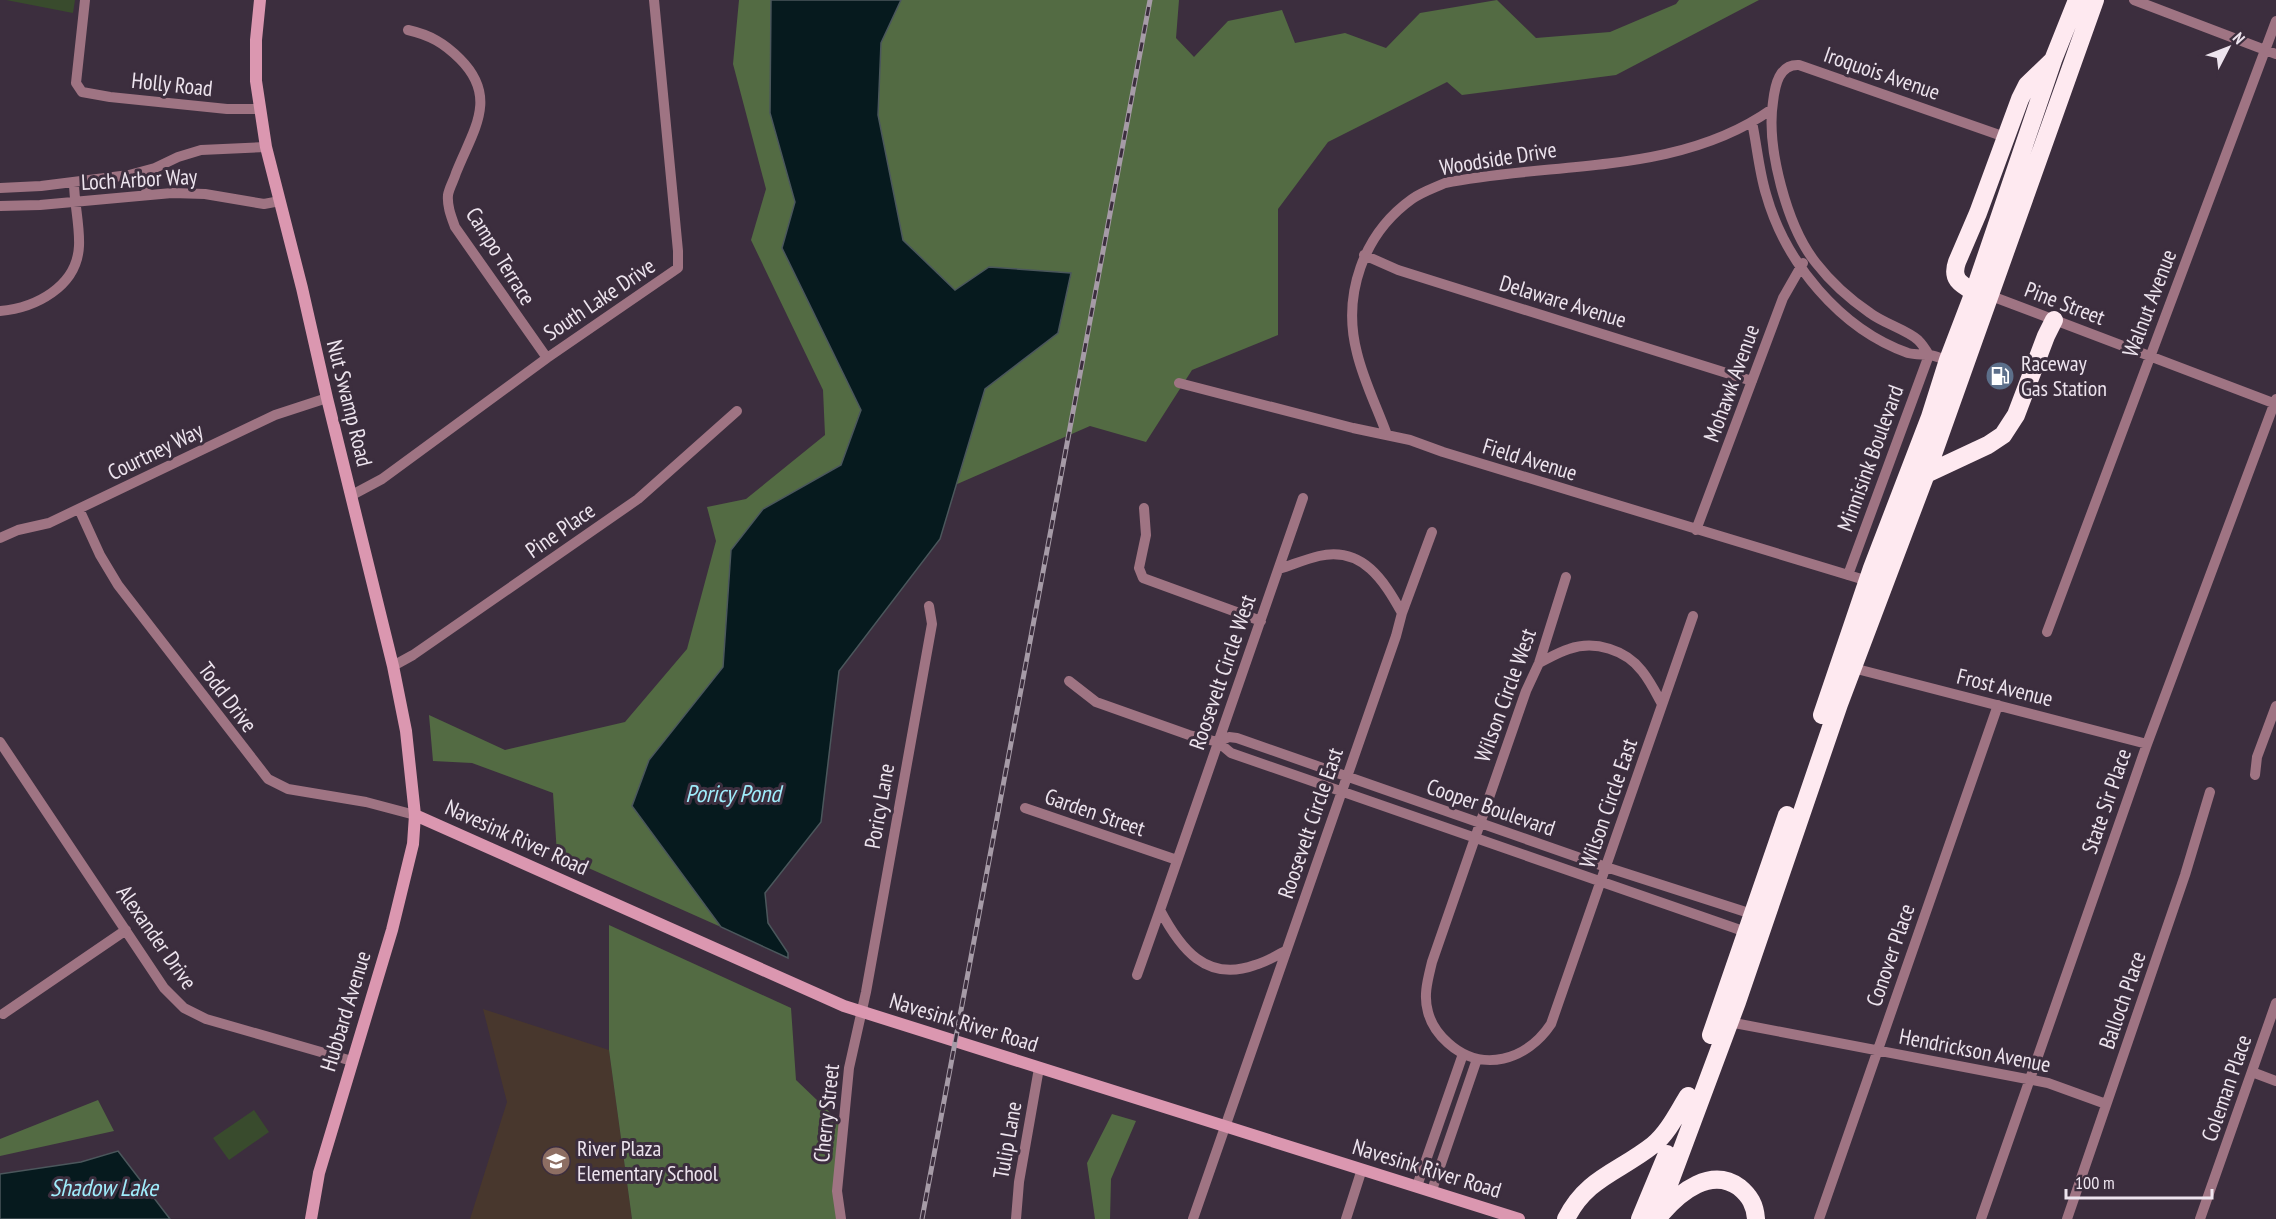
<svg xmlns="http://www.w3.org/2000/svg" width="2276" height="1219" viewBox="0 0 2276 1219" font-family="'PT Sans Narrow',sans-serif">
<rect width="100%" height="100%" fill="#3c2e3e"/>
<path fill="#48372d" d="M483,1009l126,41 23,169h-162l37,-117z"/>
<path fill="#394b2d" d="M6,0h69l-2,13z
M254,1110l15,22 -40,28 -16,-22z"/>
<path fill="#536b43" d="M739,0h32l-1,113 25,89 -13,46 79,161 -20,56 -78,44 -32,41 -8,117 -74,93 -17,46 89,121 -164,-73 -4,-61 -81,-30 -39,-2 -4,-46 76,35 120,-28 62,-73 29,-108 -9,-34 39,-8 79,-64 -2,-45 -72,-150 15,-51 -33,-125z
M901,0h278l-3,38 18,19 34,-36 54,-11 13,33 50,-10 41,15 34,-35 77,-13 39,38 74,-6 66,-28 3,-4h80l-143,75 -154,20 -15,-13 -119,60 -50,67v126l-86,35 -46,72 -56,-16 -135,59 30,-96 73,-56 13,-59 -82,-7 -34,24 -52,-51 -26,-125 4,-72z
M609,925l182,83 5,72 46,44v95h-210l-23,-169z
M98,1100l16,31 -114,25v-17z
M1112,1114l24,7 -25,58 -1,40h-15l-8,-56z"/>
<path fill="#061a1e" stroke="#4b575c" stroke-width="1.5" d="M771,0h130l-20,43 -3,72 25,125 52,50 34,-23 82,6 -13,60 -73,56 -45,150 -101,132 -18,151 -56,71 3,30 20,30v5l-67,-31 -89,-121 17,-46 74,-93 8,-117 32,-41 78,-44 20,-55 -79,-162 13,-46 -25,-89z
M118,1151l52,68h-170v-45l81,-12z"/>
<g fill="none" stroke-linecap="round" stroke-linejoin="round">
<path stroke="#9f7483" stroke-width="10" d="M85,0l-9,83 6,9 28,5 117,12h32
M2134,0l142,54
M408,30c22,5 36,13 52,29 39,39 13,71 -4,114 -2,7 -7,15 -8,22 -1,11 3,21 7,32l92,131
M1752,122c5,24 7,49 14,72 19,68 74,135 142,159 7,2 15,1 22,2 6,1 12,4 18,5
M144,172l3,23
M0,188l41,-2 88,-11 26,-7 23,-11 23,-7 65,-3
M0,206l40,-1 132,-12 33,1 59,10 16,-3
M1364,255l34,15 354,111
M1986,294l290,110
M0,311c35,-3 77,-24 79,-65 1,-21 -5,-43 -5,-64
M1929,355c-3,-5 -7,-11 -11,-15 -11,-10 -35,-17 -48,-27 -19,-13 -40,-32 -54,-50 -29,-36 -50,-116 -43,-161 2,-17 6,-38 26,-37l206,72
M1179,383l174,45 57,12 33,12 425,129
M1387,435c-10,-28 -23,-53 -30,-82 -15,-58 6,-119 55,-154 10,-7 22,-11 33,-16 108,-22 233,-7 327,-74
M352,495l30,-16 165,-121 131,-90v-17l-24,-251
M1144,508l2,27 -7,33 4,10 118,43
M79,509l21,46 18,30 150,194 20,10 78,13 49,13
M1696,530l87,-232 20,-35
M0,538l18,-8 31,-7 226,-108 52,-17
M1279,569c13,-4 27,-10 40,-13 44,-10 65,25 83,57
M1848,575l81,-220
M1566,577l-27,86 -13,28 -94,271c-4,17 -9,33 -4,50 3,12 11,23 20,31 34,31 79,17 103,-19l142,-408
M2047,632l229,-611
M1539,663c10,-5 20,-11 30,-14 26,-9 57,1 73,22 8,10 14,22 20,33
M393,666l20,-11 225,-156 99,-88
M1853,668l294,76
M1069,681l27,21 93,33 29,7 13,11 515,179
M0,742l164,246 20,20 22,11 146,42
M1218,742l11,-5 8,1 369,129 146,47
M2255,775l2,-18 19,-51
M1025,808l152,52
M1285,951c-9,5 -19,11 -30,14 -49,18 -75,-17 -95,-55l143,-412
M1137,975l23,-65
M3,1014l123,-84
M1729,1022l319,61 58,21
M2252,1072l24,9
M1417,1186l46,-132
M1432,1190l45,-131
M841,1219l-4,-28 12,-123 17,-76 66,-368 -3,-18
M1016,1219l3,-37 20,-114
M1193,1219l203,-583 6,-23 30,-81
M1346,1219l16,-50
M1819,1219l179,-514
M1981,1219l166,-475 129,-345
M2067,1219l118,-344 25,-83
M2200,1219l76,-216"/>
<path stroke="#db97b0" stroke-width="12" d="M260,0l-4,40v41l10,66 36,141 25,110 66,268 13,65 9,84 -2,29 -21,86 -73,243 -8,46
M415,815l429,191 675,213"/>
<path stroke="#fee9f0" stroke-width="18" d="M1974,292c-14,-8 -23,-13 -17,-30l21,-49 42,-114 7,-14 25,-24
M1926,474l62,-29 15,-10 13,-20 30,-79 8,-16
M1822,715l50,-147 58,-151 18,-57 26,-68 79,-232 24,-60
M1711,1035l76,-220
M1662,1213c18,-21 49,-46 77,-26 11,9 16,18 17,32
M1566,1219c20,-41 53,-47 87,-74 15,-12 25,-33 35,-49
M1640,1219l27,-65
M1656,1219l81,-217 102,-298 87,-230 169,-474"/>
<g stroke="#a69ba7" stroke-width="5">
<path id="rail" d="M922,1219l228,-1219"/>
</g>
<use href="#rail" stroke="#3c2e3e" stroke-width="3" stroke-dasharray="9" stroke-linecap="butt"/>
</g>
<defs>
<g id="fuel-disc" transform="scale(1.5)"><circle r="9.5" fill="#5c6f8a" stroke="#3c2e3e"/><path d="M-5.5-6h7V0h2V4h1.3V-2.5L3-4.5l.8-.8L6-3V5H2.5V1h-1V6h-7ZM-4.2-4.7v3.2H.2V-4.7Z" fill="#fff"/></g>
<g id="school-disc" transform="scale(1.5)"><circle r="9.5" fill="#8d6e63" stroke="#3c2e3e"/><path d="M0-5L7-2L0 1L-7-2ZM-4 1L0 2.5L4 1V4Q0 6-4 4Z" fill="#fff"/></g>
</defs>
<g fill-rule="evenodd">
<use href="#fuel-disc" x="2000" y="376"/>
<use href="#school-disc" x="556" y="1161"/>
</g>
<g text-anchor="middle" stroke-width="6" stroke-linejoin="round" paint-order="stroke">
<g font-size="22" fill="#ede4ee" stroke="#3c2e3e">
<text transform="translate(1882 73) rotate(19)" y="8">Iroquois Avenue</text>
<text transform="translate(172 84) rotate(6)" y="8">Holly Road</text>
<text transform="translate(1498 158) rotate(-9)" y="8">Woodside Drive</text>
<text transform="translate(139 179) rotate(-3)" y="8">Loch Arbor Way</text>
<text transform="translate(501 256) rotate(58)" y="8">Campo Terrace</text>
<text transform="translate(599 299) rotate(-34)" y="8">South Lake Drive</text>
<text transform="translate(1563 301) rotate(17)" y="8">Delaware Avenue</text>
<text transform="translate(2065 303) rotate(21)" y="8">Pine Street</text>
<text transform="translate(2149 303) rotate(-69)" y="8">Walnut Avenue</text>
<text transform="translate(1731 383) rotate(-70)" y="8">Mohawk Avenue</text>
<text transform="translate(350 403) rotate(76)" y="8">Nut Swamp Road</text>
<text transform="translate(155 451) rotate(-26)" y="8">Courtney Way</text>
<text transform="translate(1870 458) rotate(-70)" y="8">Minnisink Boulevard</text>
<text transform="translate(1530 459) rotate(17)" y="8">Field Avenue</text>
<text transform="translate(560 530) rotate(-35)" y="8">Pine Place</text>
<text transform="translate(1222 672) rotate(-71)" y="8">Roosevelt Circle West</text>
<text transform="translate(2005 687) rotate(14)" y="8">Frost Avenue</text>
<text transform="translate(1505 695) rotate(-70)" y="8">Wilson Circle West</text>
<text transform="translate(228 697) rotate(53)" y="8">Todd Drive</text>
<text transform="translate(2106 801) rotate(-71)" y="8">State Sir Place</text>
<text transform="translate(1608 803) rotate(-71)" y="8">Wilson Circle East</text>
<text transform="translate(879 806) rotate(-80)" y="8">Poricy Lane</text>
<text transform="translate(1491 807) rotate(19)" y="8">Cooper Boulevard</text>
<text transform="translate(1095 812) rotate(19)" y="8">Garden Street</text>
<text transform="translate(1310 823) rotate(-71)" y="8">Roosevelt Circle East</text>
<text transform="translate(517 837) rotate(24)" y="8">Navesink River Road</text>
<text transform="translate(157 937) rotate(55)" y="8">Alexander Drive</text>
<text transform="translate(1890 955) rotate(-71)" y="8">Conover Place</text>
<text transform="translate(2122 1000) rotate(-71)" y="8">Balloch Place</text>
<text transform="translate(345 1011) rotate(-73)" y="8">Hubbard Avenue</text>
<text transform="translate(964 1022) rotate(17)" y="8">Navesink River Road</text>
<text transform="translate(1975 1050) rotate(11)" y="8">Hendrickson Avenue</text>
<text transform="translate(2226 1088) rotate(-71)" y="8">Coleman Place</text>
<text transform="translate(826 1113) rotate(-84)" y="8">Cherry Street</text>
<text transform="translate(1007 1140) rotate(-80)" y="8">Tulip Lane</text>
<text transform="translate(1427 1168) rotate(17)" y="8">Navesink River Road</text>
</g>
<g font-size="22" fill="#ede4ee" stroke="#3c2e3e" text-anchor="start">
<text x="2021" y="371">Raceway<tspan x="2021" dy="25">Gas Station</tspan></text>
<text x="577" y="1156">River Plaza<tspan x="577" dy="25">Elementary School</tspan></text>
</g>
<g font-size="24" font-style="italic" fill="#9fecfb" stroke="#3c2e3e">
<text x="733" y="802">Poricy Pond</text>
<text x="104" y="1196">Shadow Lake</text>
</g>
</g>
<g transform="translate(2228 48) rotate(48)" stroke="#3c2e3e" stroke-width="4.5" paint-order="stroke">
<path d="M0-4.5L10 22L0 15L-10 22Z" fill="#ede4ee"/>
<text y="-9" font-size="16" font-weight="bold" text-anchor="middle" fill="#ede4ee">N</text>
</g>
<path d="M2066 1189v9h146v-9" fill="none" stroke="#ede4ee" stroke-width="3"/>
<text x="2075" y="1189" font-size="18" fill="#ede4ee" stroke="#3c2e3e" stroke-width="4.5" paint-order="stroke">100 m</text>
</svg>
